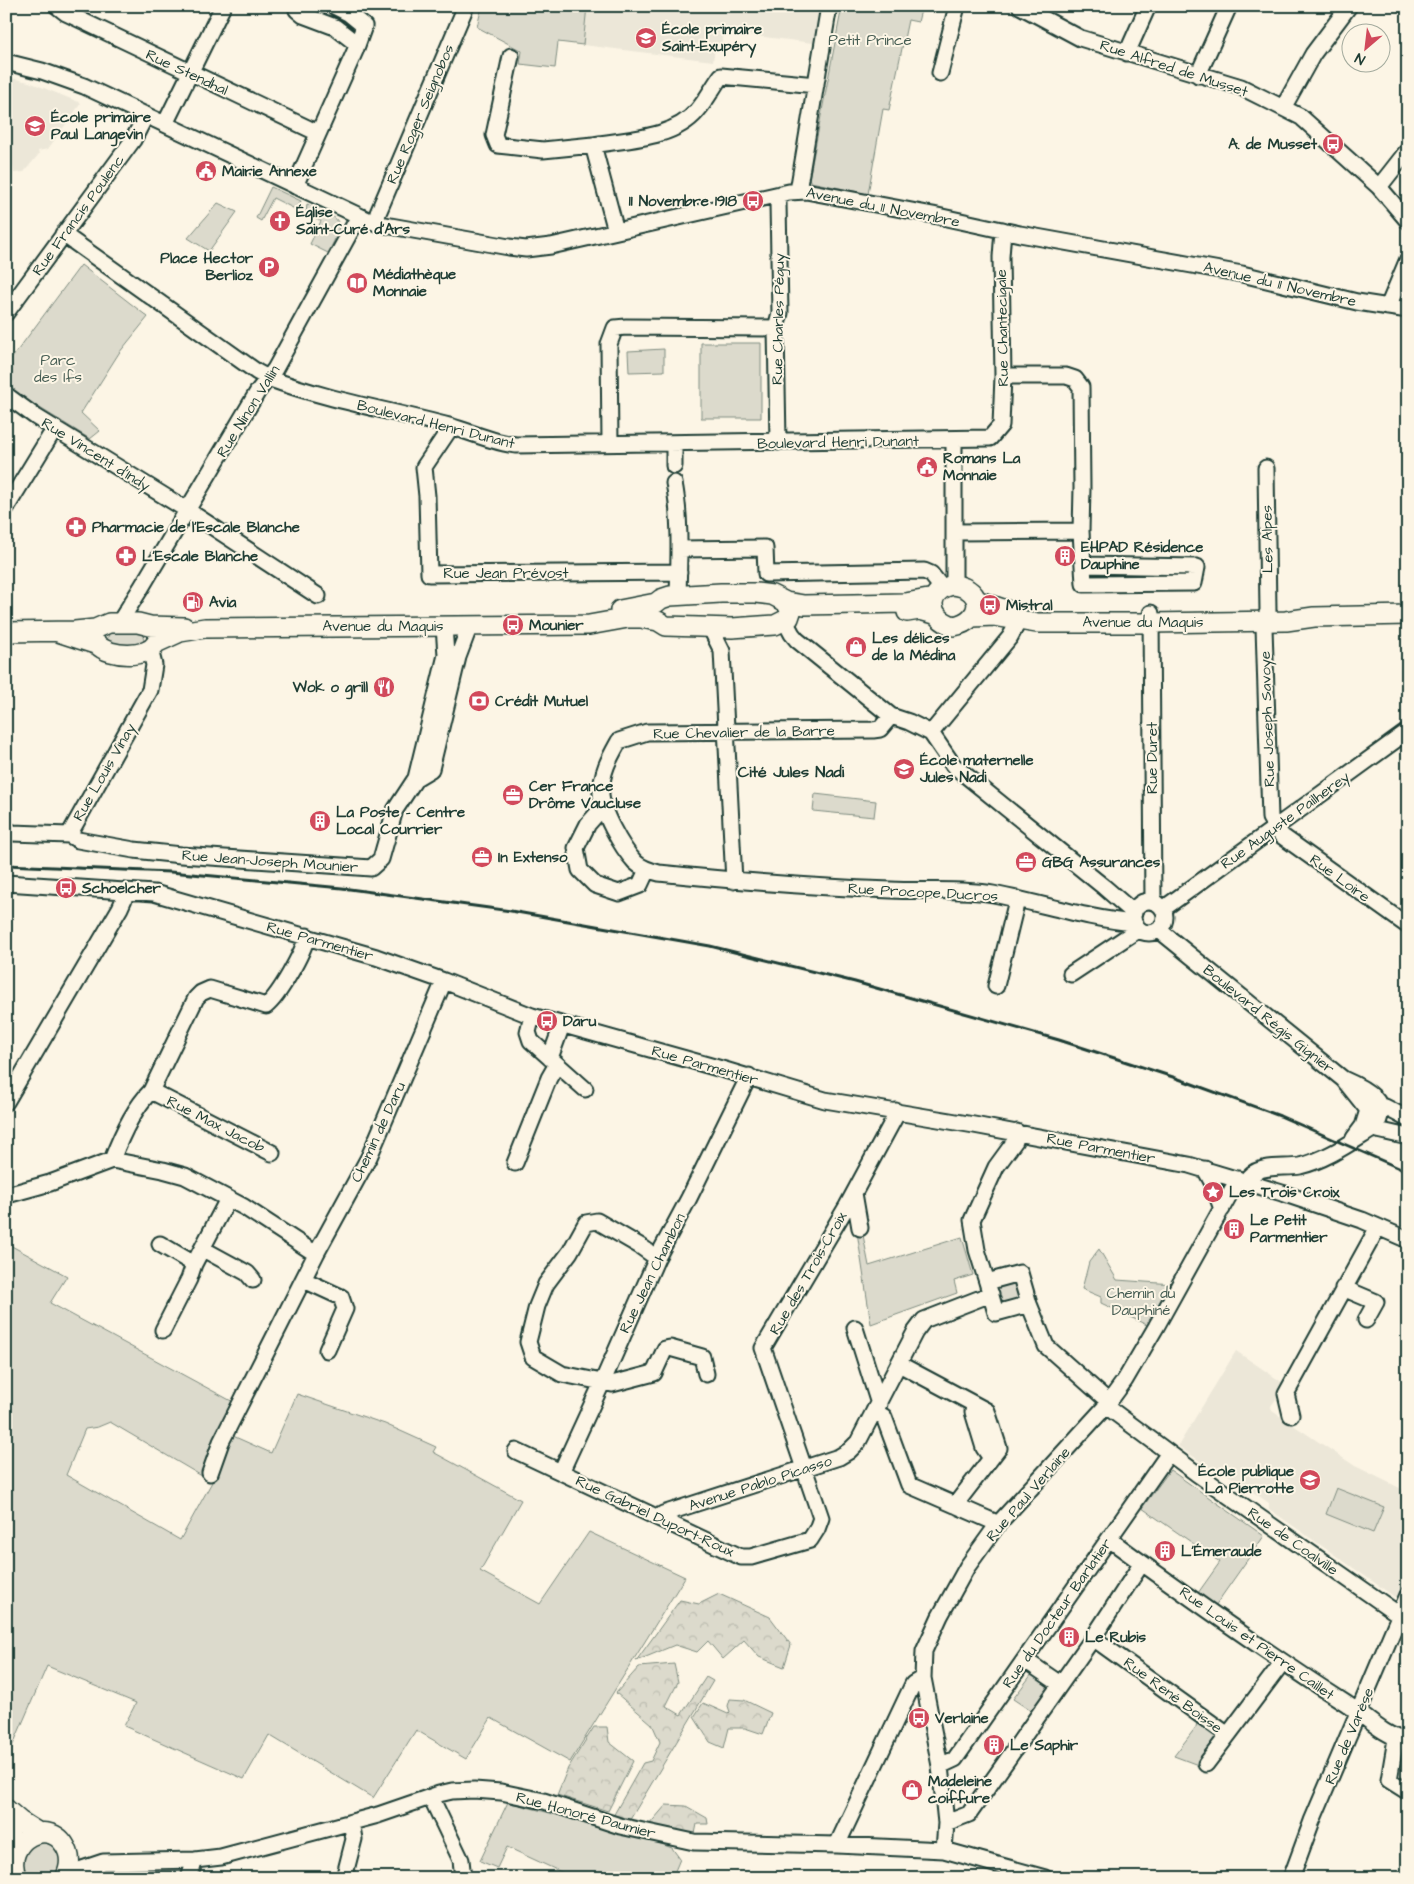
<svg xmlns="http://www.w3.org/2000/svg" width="1414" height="1884" viewBox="0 0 1414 1884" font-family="'Architects Daughter',sans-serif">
<defs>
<pattern id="forest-crowns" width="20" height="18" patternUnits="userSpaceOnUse" patternTransform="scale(1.25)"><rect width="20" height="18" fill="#dcdacc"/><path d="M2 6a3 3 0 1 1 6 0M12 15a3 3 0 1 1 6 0" fill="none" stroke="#bcbcb0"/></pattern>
</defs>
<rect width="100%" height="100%" fill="#fcf5e5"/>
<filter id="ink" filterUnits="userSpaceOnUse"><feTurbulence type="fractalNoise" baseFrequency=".02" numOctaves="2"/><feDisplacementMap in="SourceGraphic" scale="10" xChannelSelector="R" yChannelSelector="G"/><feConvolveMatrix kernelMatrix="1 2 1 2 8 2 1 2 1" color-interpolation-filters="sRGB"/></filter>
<g filter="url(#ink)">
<path fill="#ece7d8" d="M587,6h234l-8,37 -90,-11 -2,15h-4l-2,2 -2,12 -130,-16z
M6,77l23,5 52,21 -33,46 -10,2 1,3 -15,18 -10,1 -1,-7 -7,-2z
M1236,1351l50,34 -15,21 1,5 83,55 53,26v88l-7,17 -5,1 -4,-3 -123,-86v-6l-48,-33 -1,2 -3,1 -39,-27z"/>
<path fill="#dcdacc" stroke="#7e8c80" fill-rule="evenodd" d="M482,6h105l-4,39 -25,-3 -3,26 -35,-4 2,-13 -45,-24z
M842,6h80l-4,16 -10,-2 -19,90 -6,-1 -15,85 -57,-12 -2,-3z
M271,187l30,14 -4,9 -24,-12 -12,23 -5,-3z
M218,203l19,9 -28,39 -21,-13z
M307,204c34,16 40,13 21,49l-18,-9 11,-23 -15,-7z
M81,265l67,52 -29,36 -38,60 19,18 -10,8 -84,-52v-21z
M701,343h60v75h-60z
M664,349v22l-35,1 -1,-21z
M110,631l32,1 2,8c-6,9 -31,10 -37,0z
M815,794l61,7 -2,16 -61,-6z
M857,1232l6,3 6,31 93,-29 11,38 -19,6 3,12 -86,31z
M6,1243l61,33 -17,27 187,101 -13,28 47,21 26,-59 88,30 51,23 -3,5 88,48 -41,71 60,33 49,-72 96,45 -115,185 -79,-44 -25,41 -50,-29 -43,68 -104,-63 -25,44 -120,-53 12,-23 -89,-37 -41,95zM110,1422l102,60 -32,58 -114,-65 19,-46 13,-2z
M1099,1249l18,31 56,4 -22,43 -50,-24v-6l-19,-8 7,-27z
M1015,1281l6,21 -20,6 -6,-22z
M1170,1470l94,66 -49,70 -17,-13 22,-31 -78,-54z
M1336,1488l48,19 -11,26 -47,-19z
M1032,1674l16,13 -17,24 -18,-12z
M1197,1722l21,15 -20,28 -24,-9 22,-29z
M508,1802l137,36 27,10 8,11 -8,19h-98l-67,-31 -10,21 -17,-7z
M46,1840l16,14 -3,20 -4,4h-27l-7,-12 5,-20z"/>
<path fill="url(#forest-crowns)" stroke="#7e8c80" d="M719,1594l51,23 21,28 -7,22 -25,-10 -15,-17 -21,19 -15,-18 -11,11 -22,-7 -39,16 44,-61 19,4z
M674,1664l4,18 -12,24 15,9 25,-38 7,4 -85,142 -16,-5 31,-55 8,-2 9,-19 -8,-18 -36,-31 23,-26z
M730,1699l14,1 27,13 -8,21 -18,-6h-16l-5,20 -14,-6 -16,-25 9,-14 25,11 2,-2 -2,-6z
M594,1727h13l2,15 24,19 -25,50 -51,-16 11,-27z
M666,1805l20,1 21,12 1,6h-11l-2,10 -47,-8z"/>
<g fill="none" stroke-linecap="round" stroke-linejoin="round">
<g stroke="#1f3d34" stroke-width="19">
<path id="minor" d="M57,6l9,7 252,120
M298,6l-1,4 6,5 32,12 22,17
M1020,6l60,32 161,49 60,30 78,70 29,34
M1127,53l21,-47
M511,56l-17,79 4,10 45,5 50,-5 23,86
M6,62l36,9 42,15 284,134 17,5 124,22 17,2 25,-3 238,-54 17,-1 127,24 87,19 222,40 115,28 51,8
M940,73l17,-67
M1198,75l31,-69
M1283,108l30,-54 36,-48
M165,124l58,-118
M593,145c34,-6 80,-6 104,-34 9,-10 16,-24 24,-35l95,9
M295,186l60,-135 9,-25 -16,-13 -14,-7
M1379,187l29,-37
M798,191l31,-185
M777,195l1,8 2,110 -4,15 2,114
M376,223l2,-10 88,-207
M63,234l194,138 11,6c59,22 121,32 181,48 23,6 44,17 67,19l474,-7 11,-13 2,-49 -2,-119 2,-27
M1388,307l20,-48
M6,313l127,-173 13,-25
M1003,376h63l9,3 6,8 1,101 -1,43 3,53 110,-1 3,-16 -113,-2
M6,395l30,22 151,93 131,86
M451,427l-27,40 3,29 2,78 250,-2
M954,440v145
M610,444l-1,-100 6,-16 11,-1 150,1
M674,444v22
M1266,468l2,143 -4,10v6l6,191 12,18 126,90
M674,483c7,36 5,75 4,112
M6,508l49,-80
M954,532l127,-1
M679,549l86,-1 1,26 158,-3 7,3 11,14
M1151,613l2,289
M785,621l7,13 5,6 94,76 18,6 22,11 22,32 151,122 30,26
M119,623l22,-35 117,-197 17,-22 84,-153
M710,627l12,24 12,230
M891,716l-11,13 -7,1 -226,2 -28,9c-10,18 -17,30 -18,51 -1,18 21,56 34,70 6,6 16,9 24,11 77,8 154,14 232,17 34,2 68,-2 102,4 48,9 94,25 142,29
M931,733l79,-96 6,-11 3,-11
M416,778l15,-9 27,-112 12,-32
M604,806l-16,18 -12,24 4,22 15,15 24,8 21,-8 7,-15
M6,829l6,4 57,2 81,-145 4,-25 -4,-16
M69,835l9,5 56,10 47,5 190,13 10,-9 14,-49 21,-32 30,-123 -2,-29
M6,883l148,10 222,64 68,24 88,35 193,54 100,30 149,25 215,40 93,28 80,27 46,20
M1133 917a16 16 0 1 1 32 0a16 16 0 1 1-32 0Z
M1163,909l245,-178
M1159,930l184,149c21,9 52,24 30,50
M1071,974l68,-45
M996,986l21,-86
M532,1016l-4,16 3,9 54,48
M550,1058l12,-33
M1344,1080l24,30 -5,16 -9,12
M151,1091l121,62
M6,1102l114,-194 4,-9 1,-8
M1372,1113l7,-6h6l23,12
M112,1160c9,-24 21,-51 39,-69l45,-93 5,-5 9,-4 56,17c13,-10 37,-53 41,-70
M515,1163l34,-85 8,-14
M1205,1169l7,13 10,27
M1246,1181c10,-18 37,-12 54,-15 26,-6 50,-23 73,-37l35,8
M854,1193l6,35
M7,1195l43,-12 62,-23 51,10 22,6 59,31 72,47
M160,1244l34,20
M203,1249l44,24 6,7
M657,1258l-17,-12 -43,-25 -11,2 -16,29 -24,32 -9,22 -9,36 5,15 29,17 50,10 42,-11 11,-24 5,-1 32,9 4,17
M1020,1273l9,31 -33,9 -9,-31z
M304,1280l37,17 4,12 -18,41
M987,1282l-10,-32 -5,-30 24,-53 19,-26 2,-9
M1343,1288l33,14 -10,18
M1029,1304l17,42 63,56
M855,1328l24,76
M163,1330l26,-51 5,-15 34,-65
M899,1364l88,47 12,37 -44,57
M974,1406l-1,6 11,36 7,10
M1106,1406l90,67 212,148
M874,1411l10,6 25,68 83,36 2,3h4
M1291,1415l-5,-21 92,-167
M516,1451l225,106h10l59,-17 7,-11 4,-11 -58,-170 84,-142 48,-89 1,-6
M561,1472l41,-89 55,-125 32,-60 60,-122
M210,1473l11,-31 95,-188 53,-97 75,-176
M659,1518l4,-4 176,-57 10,-6 9,-9 57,-110 9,-12 67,-26
M1109,1539c78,57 157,113 238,165 19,13 38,33 61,37
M1093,1638l135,97 54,-72
M1025,1660l35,24
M1396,1739l-7,41 19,12
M1206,1764l22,-29
M940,1766l15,-7 214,-306
M431,1797l30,63 2,18
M946,1823l23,-9 124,-176 49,-75
M837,1845l76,-161 10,-6
M944,1850l2,-27 -6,-57 -17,-88 1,-27 16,-35 27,-49 31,-43 108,-118 19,-26 31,-53 82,-148
M67,1874l36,-12 92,-2 26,-3 157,-42 61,-21 13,-3 22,-1 27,2 43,9 76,25 74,16 143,3 107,5 101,28
M189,1878l6,-18
M344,1878l10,-39 -3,-17
M1291,1878l21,-57 96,-226"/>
</g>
<g stroke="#1f3d34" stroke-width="22">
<path id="major" d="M954,585c31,4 30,35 0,41 -26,-7 -30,-36 0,-41z
M976,600l30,10
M620,610l36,-7 5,-4 9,-3 51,-3h35l16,2 14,7 18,3 101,-2 29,-5
M907,612l13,-2 15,4
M973,617l21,-1 43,7h114l135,-2 28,-4 94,-2
M6,632l69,-1 20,-2 14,-6h29l12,3 34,1
M58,632l40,13c11,12 50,14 58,-2l24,-11 25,-4 384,-3 39,-7h12l18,3 8,5 66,2 43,-3 14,-7 2,-6 -5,-10
M6,1809l14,12 19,12
M6,1823l8,26
M17,1878c-17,-37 36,-66 51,-26 3,9 1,18 -3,26"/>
</g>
<use href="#minor" stroke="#fcf5e5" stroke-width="15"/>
<use href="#major" stroke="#fcf5e5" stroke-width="19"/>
<path stroke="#1f3d34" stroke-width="3" d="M6,865l164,7 172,16 169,23 199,35 145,36 204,58 117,38 104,38 128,56"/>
</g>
</g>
<defs>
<g id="school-disc" transform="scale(1.125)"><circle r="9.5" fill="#d1495b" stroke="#fcf5e5"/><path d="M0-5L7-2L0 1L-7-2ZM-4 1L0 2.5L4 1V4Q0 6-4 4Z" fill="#fff"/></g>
<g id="bus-disc" transform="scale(1.125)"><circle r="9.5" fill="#d1495b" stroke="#fcf5e5"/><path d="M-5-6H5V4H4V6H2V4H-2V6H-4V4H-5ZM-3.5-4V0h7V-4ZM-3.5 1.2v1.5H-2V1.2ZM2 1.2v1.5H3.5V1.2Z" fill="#fff"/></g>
<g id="civic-disc" transform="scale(1.125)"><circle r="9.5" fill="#d1495b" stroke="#fcf5e5"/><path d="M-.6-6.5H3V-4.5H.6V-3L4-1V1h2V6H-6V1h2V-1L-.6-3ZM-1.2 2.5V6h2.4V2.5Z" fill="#fff"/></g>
<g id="church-disc" transform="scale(1.125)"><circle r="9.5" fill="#d1495b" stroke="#fcf5e5"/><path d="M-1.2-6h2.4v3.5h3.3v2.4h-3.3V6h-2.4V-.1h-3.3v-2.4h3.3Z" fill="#fff"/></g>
<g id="parking-disc" transform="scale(1.125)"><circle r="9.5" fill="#d1495b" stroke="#fcf5e5"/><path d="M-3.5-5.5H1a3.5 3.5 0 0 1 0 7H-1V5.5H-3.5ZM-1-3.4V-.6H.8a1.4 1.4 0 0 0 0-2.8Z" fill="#fff"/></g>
<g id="library-disc" transform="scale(1.125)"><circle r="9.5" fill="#d1495b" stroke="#fcf5e5"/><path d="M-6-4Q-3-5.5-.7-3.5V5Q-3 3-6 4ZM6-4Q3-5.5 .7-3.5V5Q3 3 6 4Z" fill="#fff"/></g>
<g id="pharmacy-disc" transform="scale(1.125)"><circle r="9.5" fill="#d1495b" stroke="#fcf5e5"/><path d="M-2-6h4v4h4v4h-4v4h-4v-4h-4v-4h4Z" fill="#fff"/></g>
<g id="building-disc" transform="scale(1.125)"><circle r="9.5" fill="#d1495b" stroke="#fcf5e5"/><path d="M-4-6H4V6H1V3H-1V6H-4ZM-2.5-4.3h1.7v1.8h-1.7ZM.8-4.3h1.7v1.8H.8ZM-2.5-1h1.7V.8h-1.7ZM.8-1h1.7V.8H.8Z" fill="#fff"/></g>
<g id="fuel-disc" transform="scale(1.125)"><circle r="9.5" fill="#d1495b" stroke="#fcf5e5"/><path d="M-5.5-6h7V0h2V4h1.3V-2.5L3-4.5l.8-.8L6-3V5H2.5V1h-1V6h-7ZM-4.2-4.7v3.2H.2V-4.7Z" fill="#fff"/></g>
<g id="shop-disc" transform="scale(1.125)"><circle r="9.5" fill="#d1495b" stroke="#fcf5e5"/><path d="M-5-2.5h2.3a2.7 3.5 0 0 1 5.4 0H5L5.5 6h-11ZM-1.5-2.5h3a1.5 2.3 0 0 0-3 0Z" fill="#fff"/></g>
<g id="restaurant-disc" transform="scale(1.125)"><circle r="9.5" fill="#d1495b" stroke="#fcf5e5"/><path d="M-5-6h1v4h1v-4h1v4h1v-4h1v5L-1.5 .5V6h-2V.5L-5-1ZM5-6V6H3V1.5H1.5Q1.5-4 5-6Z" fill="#fff"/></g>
<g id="bank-disc" transform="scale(1.125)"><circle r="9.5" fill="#d1495b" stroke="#fcf5e5"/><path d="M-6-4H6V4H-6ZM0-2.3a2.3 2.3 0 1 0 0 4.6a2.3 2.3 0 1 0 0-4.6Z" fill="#fff"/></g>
<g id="office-disc" transform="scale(1.125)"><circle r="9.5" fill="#d1495b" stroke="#fcf5e5"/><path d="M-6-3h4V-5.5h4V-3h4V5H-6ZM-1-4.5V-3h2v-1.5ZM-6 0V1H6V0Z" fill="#fff"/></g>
<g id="sight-disc" transform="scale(1.125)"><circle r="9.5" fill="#d1495b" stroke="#fcf5e5"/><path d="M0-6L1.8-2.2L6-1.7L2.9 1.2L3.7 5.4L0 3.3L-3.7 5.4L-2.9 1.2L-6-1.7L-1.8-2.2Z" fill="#fff"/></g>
</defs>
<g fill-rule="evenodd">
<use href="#school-disc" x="646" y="38"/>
<use href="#school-disc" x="35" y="126"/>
<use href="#bus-disc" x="1333" y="144"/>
<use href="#civic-disc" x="206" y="171"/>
<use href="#bus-disc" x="753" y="201"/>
<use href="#church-disc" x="280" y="221"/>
<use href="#parking-disc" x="269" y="267"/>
<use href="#library-disc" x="357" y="283"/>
<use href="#civic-disc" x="927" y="467"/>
<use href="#pharmacy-disc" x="76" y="527"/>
<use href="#pharmacy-disc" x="126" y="556"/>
<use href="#building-disc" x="1065" y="556"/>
<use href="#fuel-disc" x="193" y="602"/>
<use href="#bus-disc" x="990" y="605"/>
<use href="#bus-disc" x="513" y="625"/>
<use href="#shop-disc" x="856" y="647"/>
<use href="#restaurant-disc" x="384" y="687"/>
<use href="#bank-disc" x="479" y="701"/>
<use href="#school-disc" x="904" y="769"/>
<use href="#office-disc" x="513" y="795"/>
<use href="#building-disc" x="320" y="821"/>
<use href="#office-disc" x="482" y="857"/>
<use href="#office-disc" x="1026" y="862"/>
<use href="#bus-disc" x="66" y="888"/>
<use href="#bus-disc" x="547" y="1021"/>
<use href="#sight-disc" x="1213" y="1192"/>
<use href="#building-disc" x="1234" y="1229"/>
<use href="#school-disc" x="1310" y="1480"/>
<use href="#building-disc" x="1165" y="1551"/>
<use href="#building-disc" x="1069" y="1637"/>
<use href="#bus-disc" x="919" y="1718"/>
<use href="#building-disc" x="994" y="1745"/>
<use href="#shop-disc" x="912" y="1790"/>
</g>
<g text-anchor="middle" stroke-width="4" stroke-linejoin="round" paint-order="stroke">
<g font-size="15" font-weight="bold" fill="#1f3d34" stroke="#fcf5e5" text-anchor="start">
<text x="662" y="34">École primaire<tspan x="662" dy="17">Saint-Exupéry</tspan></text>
<text x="51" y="122">École primaire<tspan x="51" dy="17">Paul Langevin</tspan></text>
<text x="1317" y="149" text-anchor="end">A. de Musset</text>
<text x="222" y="176">Mairie Annexe</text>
<text x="737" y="206" text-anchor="end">11 Novembre 1918</text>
<text x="296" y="217">Église<tspan x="296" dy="17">Saint-Curé d'Ars</tspan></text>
<text x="253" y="263" text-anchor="end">Place Hector<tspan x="253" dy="17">Berlioz</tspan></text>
<text x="373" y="279">Médiathèque<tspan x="373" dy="17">Monnaie</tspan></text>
<text x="943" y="463">Romans La<tspan x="943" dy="17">Monnaie</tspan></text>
<text x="92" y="532">Pharmacie de l'Escale Blanche</text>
<text x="1081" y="552">EHPAD Résidence<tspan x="1081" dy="17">Dauphine</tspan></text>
<text x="142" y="561">L'Escale Blanche</text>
<text x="209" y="607">Avia</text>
<text x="1006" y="610">Mistral</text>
<text x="529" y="630">Mounier</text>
<text x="872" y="643">Les délices<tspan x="872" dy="17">de la Médina</tspan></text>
<text x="368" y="692" text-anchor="end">Wok o grill</text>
<text x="495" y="706">Crédit Mutuel</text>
<text x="920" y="765">École maternelle<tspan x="920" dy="17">Jules Nadi</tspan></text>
<text x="529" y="791">Cer France<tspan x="529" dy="17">Drôme Vaucluse</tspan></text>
<text x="336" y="817">La Poste - Centre<tspan x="336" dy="17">Local Courrier</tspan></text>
<text x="498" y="862">In Extenso</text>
<text x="1042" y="867">GBG Assurances</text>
<text x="82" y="893">Schoelcher</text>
<text x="563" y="1026">Daru</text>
<text x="1229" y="1197">Les Trois Croix</text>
<text x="1250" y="1225">Le Petit<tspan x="1250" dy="17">Parmentier</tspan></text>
<text x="1294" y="1476" text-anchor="end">École publique<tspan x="1294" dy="17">La Pierrotte</tspan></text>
<text x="1181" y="1556">L'Émeraude</text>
<text x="1085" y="1642">Le Rubis</text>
<text x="935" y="1723">Verlaine</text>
<text x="1010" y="1750">Le Saphir</text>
<text x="928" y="1786">Madeleine<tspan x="928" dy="17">coiffure</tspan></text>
</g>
<g font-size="15" fill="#455c52" stroke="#fcf5e5">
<text x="870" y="45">Petit Prince</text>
<text x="58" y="365">Parc<tspan x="58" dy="17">des Ifs</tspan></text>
<text x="1141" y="1298">Chemin du<tspan x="1141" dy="17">Dauphiné</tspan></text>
</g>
<g font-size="15" fill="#1f3d34" stroke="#fcf5e5">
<text transform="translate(1174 68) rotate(18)" y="5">Rue Alfred de Musset</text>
<text transform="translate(187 72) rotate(25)" y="5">Rue Stendhal</text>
<text transform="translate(420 114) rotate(-67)" y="5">Rue Roger Seignobos</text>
<text transform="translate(883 207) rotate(11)" y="5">Avenue du 11 Novembre</text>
<text transform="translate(78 215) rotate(-54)" y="5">Rue Francis Poulenc</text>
<text transform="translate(1280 284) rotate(13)" y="5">Avenue du 11 Novembre</text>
<text transform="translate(778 319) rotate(-89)" y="5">Rue Charles Péguy</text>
<text transform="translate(1002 328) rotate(-91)" y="5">Rue Chantecigale</text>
<text transform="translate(248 411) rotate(-58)" y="5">Rue Ninon Vallin</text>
<text transform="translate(436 424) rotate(14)" y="5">Boulevard Henri Dunant</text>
<text transform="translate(838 442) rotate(-1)" y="5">Boulevard Henri Dunant</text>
<text transform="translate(96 454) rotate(32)" y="5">Rue Vincent d'Indy</text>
<text transform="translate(1267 539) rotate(-91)" y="5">Les Alpes</text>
<text x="506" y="578">Rue Jean Prévost</text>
<text x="1143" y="627">Avenue du Maquis</text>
<text x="383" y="631">Avenue du Maquis</text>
<text transform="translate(1267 719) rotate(-92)" y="5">Rue Joseph Savoye</text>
<text transform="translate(744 732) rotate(-1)" y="5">Rue Chevalier de la Barre</text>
<text transform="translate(1152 758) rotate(-90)" y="5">Rue Duret</text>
<text transform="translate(104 772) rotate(-60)" y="5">Rue Louis Vinay</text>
<text transform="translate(1285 820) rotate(-36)" y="5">Rue Auguste Pailherey</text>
<text transform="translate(270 861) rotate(4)" y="5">Rue Jean-Joseph Mounier</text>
<text transform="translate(1340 878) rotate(36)" y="5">Rue Loire</text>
<text transform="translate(923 892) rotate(3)" y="5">Rue Procope Ducros</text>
<text transform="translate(320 941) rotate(16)" y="5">Rue Parmentier</text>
<text transform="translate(1269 1019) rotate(39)" y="5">Boulevard Régis Gignier</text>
<text transform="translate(705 1065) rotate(16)" y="5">Rue Parmentier</text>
<text transform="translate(216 1124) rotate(27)" y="5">Rue Max Jacob</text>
<text transform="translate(378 1132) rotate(-65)" y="5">Chemin de Daru</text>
<text transform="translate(1101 1148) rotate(11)" y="5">Rue Parmentier</text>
<text transform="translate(652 1273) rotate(-64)" y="5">Rue Jean Chambon</text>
<text transform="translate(808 1273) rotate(-60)" y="5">Rue des Trois-Croix</text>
<text transform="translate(760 1483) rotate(-18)" y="5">Avenue Pablo Picasso</text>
<text transform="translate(1028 1494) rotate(-49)" y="5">Rue Paul Verlaine</text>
<text transform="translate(655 1516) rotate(25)" y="5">Rue Gabriel Duport-Roux</text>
<text transform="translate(1293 1541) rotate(35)" y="5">Rue de Coalville</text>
<text transform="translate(1057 1613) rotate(-55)" y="5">Rue du Docteur Barlatier</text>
<text transform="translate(1257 1643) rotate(35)" y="5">Rue Louis et Pierre Caillet</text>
<text transform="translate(1173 1695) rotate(36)" y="5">Rue René Boisse</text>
<text transform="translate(1349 1736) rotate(-67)" y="5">Rue de Varèse</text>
<text transform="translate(586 1815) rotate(15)" y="5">Rue Honoré Daumier</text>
</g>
<g font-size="16" font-weight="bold" fill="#1f3d34" stroke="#fcf5e5">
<text x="791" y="777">Cité Jules Nadi</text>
</g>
</g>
<rect width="1414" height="1884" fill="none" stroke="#fcf5e5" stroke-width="25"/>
<rect x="12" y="12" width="1389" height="1859" fill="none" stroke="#1f3d34" stroke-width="2" filter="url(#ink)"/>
<g transform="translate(1366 48) rotate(208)"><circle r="24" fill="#fcf5e5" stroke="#a4ab9e"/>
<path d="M0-4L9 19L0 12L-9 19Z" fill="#d1495b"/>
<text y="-8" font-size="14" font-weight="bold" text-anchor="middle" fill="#1f3d34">N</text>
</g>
</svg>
